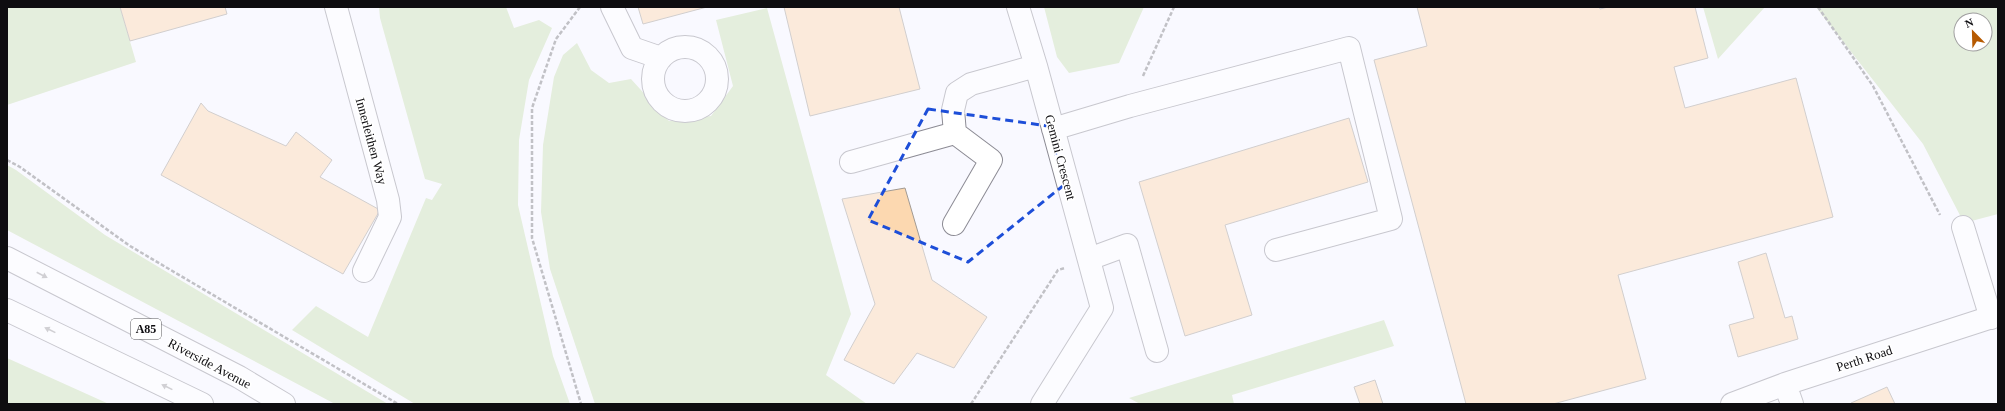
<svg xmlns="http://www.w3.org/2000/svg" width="2005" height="411" viewBox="0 0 2005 411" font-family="Georgia,serif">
<rect width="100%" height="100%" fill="#f9f9ff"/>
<path fill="#cbdfb4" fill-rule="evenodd" d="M7,7h113l16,55 -129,43z
M379,7h127l8,21 25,-8 13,8 -23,52 -10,60 -1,65 35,151 17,48h-155l-123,-74 24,-24 52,31 58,-139 6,2 10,-16 -17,-5 -45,-161z
M1044,7h100l-25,56 -50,10 -12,-16z
M1703,7h62l-47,52z
M1816,7h182v207l-34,9 -41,-79zM1961,20h24v24h-24z
M767,8l84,306 -25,61 41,29h-272l-45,-135 -9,-57 2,-67 11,-68 9,-22 14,-12 14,27 18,13 22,-4 38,42 42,-5 22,-30 -17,-66z
M7,165l9,5 89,65 283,169h-53l-328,-174z
M1384,320l10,26 -162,49 2,9h-94l-11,-6z
M7,358l102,46h-102z"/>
<path fill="#fcd8b0" stroke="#a19a93" d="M120,7h105l2,7 -97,27z
M638,7h69l-64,17z
M784,7h115l21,82 -110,27z
M1417,7h182l1,2 8,-2h87l13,51 -34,9 11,41 111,-30 37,139 -215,58 28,104 -93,25h-87l-92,-344 53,-14z
M201,103l7,8 78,35 10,-14 36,28 -12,17 60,33 -37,64 -182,-99z
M1349,118l19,64 -143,43 27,90 -67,21 -46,-154z
M905,188l27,92 55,37 -33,51 -37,-15 -23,31 -50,-24 31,-56 -33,-105z
M1766,253l19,65 7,-2 6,23 -60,18 -9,-32 25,-7 -16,-56z
M1375,380l8,24h-23l-6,-17z
M1887,387l8,17h-43l-1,-1z"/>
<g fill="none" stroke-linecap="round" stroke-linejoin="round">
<g stroke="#8c8b94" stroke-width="24">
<path id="minor" d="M336,7l52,193 2,17 -26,54
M612,7l20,41 29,10
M1018,7l18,59 66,242 -60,96
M653 79a32 32 0 1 1 64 0a32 32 0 1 1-64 0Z
M1053,129l77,-23 219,-58 42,171 -115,31
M851,162l104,-29 -2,-23 4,-17 14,-9 65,-18
M954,224l37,-64 -36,-27
M1963,227l28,91
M1089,259l38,-14 30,106
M1785,384l7,20
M1732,404l53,-20 213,-69"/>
</g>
<g stroke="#8c8b94" stroke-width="24">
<path id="major" d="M7,258l232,119 45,27
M7,310l195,94"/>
</g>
<path stroke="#7d7d81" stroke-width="2.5" stroke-dasharray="4 2" stroke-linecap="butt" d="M580,7l-24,32 -24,69v130l49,166
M1818,7l55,79 67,129
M1143,76l31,-69
M7,160l13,7 110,79 268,158
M971,404l87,-134 7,-2"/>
<use href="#minor" stroke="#fff" stroke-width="22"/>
<use href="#major" stroke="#fff" stroke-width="22"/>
</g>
<defs><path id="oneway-solid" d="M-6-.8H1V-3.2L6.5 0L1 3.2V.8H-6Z"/></defs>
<g fill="#9f9e9f">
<use href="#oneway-solid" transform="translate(42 275) rotate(27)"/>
<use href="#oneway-solid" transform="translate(50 330) rotate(-154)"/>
<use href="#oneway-solid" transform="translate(167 387) rotate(-154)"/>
</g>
<path d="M0 0H2005V411H0ZM928,109l120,17 16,59 -96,77 -100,-42z" fill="#f9f9ff" fill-opacity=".55" fill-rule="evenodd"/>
<path fill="none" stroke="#1d4ed8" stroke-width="3" stroke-dasharray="8 5" stroke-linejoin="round" d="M928,109l120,17 16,59 -96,77 -100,-42z"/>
<g text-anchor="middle" stroke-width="3.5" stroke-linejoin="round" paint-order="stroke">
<rect fill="#fff" stroke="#565658" stroke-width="1" x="131" y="319" width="30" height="20" rx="3"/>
<g font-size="12" font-weight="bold" fill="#0e0d10">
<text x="146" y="333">A85</text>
</g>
<g font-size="13" fill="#0e0d10" stroke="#fff">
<text transform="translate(372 141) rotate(75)" y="5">Innerleithen Way</text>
<text transform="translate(1061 157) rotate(75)" y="5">Gemini Crescent</text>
<text transform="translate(1864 358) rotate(-18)" y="5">Perth Road</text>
<text transform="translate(210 363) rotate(28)" y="5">Riverside Avenue</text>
</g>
</g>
<rect width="2005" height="411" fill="none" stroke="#0e0d10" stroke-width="16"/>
<g transform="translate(1973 32) rotate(337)"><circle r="19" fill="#ffffff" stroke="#9f9e9f"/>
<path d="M0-3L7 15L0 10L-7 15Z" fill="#b65a01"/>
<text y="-6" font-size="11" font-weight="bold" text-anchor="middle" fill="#0e0d10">N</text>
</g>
</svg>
